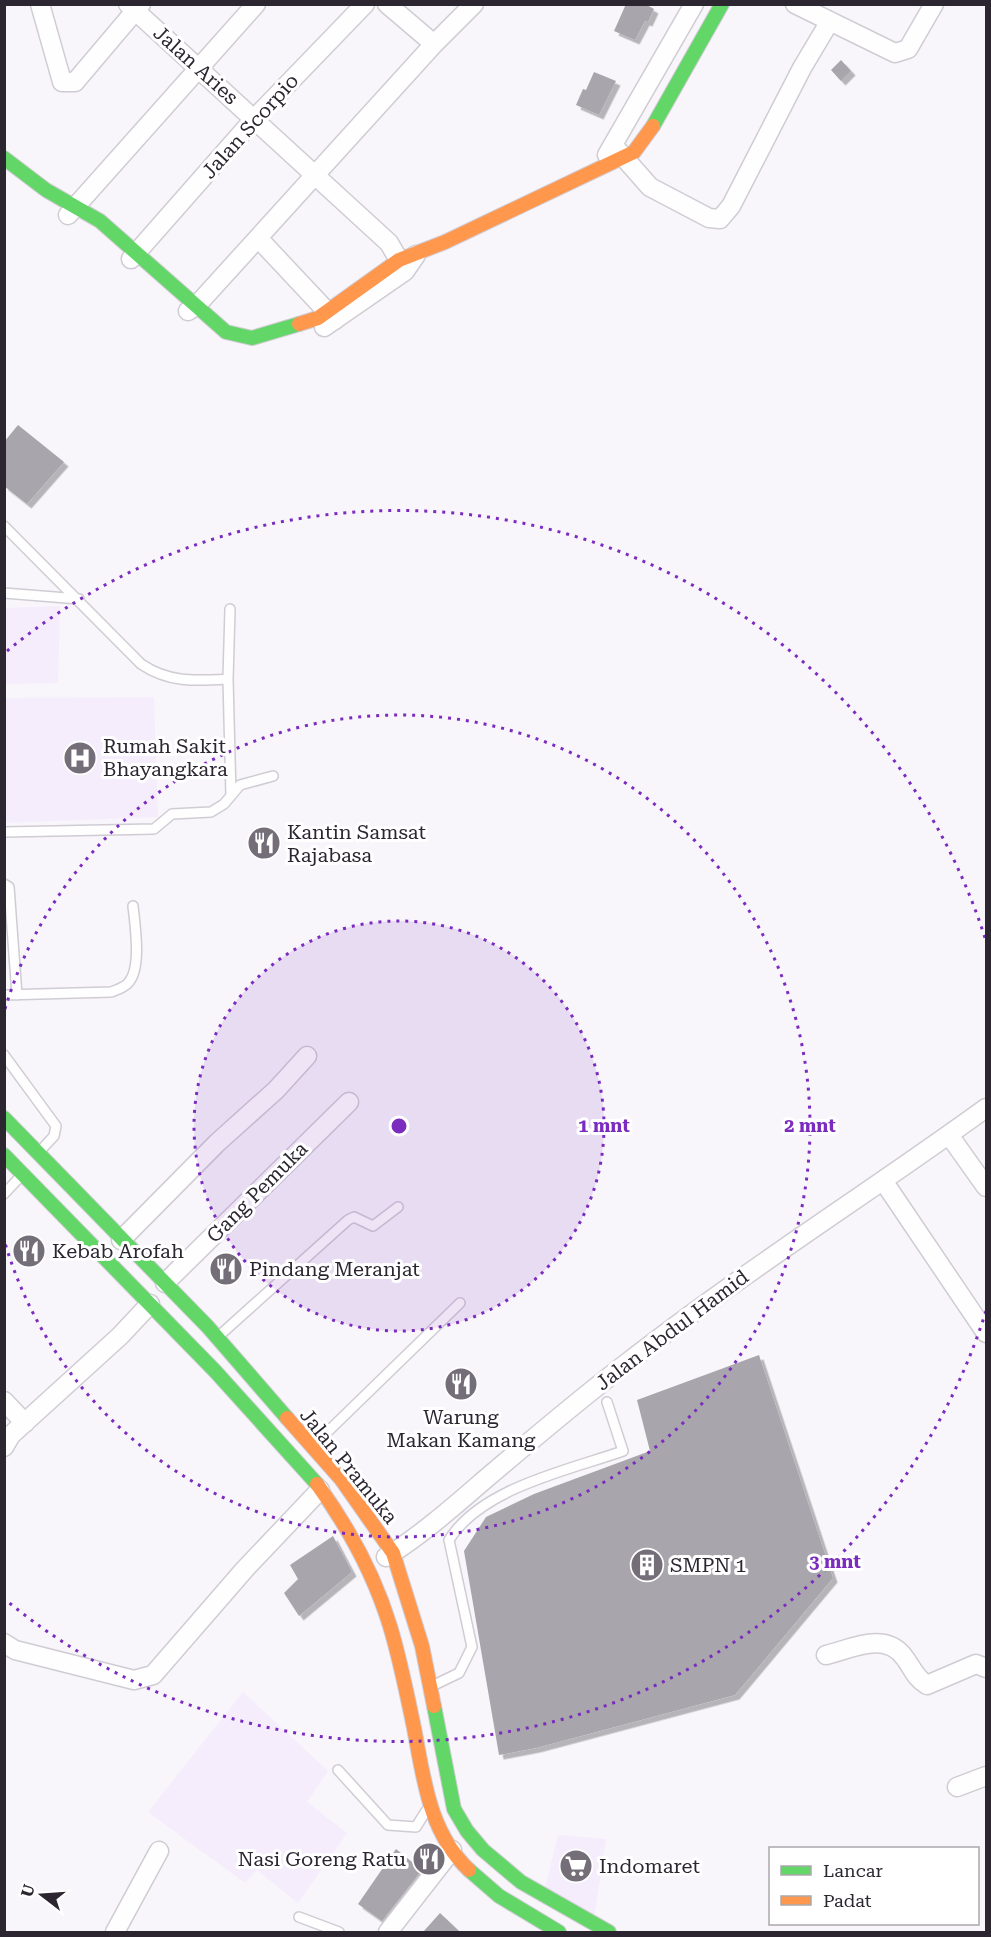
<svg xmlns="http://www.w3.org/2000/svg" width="991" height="1937" viewBox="0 0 991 1937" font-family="'Roboto Serif',serif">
<defs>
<filter id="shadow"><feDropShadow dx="4.5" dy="4.5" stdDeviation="0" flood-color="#0004"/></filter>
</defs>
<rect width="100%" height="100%" fill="#f8f5fb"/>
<path fill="#f5edfc" d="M60,606l-2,77 -53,1v-76z
M154,697l4,120 -153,6v-125z
M243,1692l85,79 -21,31 40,31 -49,70 -41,-33 -12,13 -97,-71z
M558,1835l48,4 -12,80 -50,-27z"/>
<path fill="#a9a5ac" filter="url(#shadow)" d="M626,4h19l9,5 -6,13 -3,-1 -10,19 -21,-9z
M841,60l10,11 -10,10 -10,-11z
M594,72l22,9 -17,34 -23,-10 7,-16 3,1z
M18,425l46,37 -37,42 -23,-18v-44z
M759,1355l74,223 -98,117 -199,53 -37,7 -35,-204 22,-34 48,-23 116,-43 -13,-51z
M333,1536l19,36 -53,44 -15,-23 14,-14 -8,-14z
M396,1849l26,21 -40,51 -24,-17z
M440,1913l20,19h-37z"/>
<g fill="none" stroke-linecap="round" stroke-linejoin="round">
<g stroke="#d0ccd4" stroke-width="12">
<path id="lane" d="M4,526l137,138c28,19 54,17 87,15
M4,593l75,6
M230,609l-2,70 3,117
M4,832l150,-3 18,-15 39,-2 13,-8 16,-19 33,-9
M4,884l5,3 8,108
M4,995l107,-3c5,-2 13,-4 17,-9 14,-14 7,-58 5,-77
M4,1055l52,71 -2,10 -13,14
M4,1194l15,-16
M220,1335l128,-115 6,-3 19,9 25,-19
M314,1445l146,-142
M432,1686l27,-13 13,-26 -23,-107c32,-52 120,-70 174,-89l-16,-49
M338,1770l50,55 28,2 10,-16
M299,1917l40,15"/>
</g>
<g stroke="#d0ccd4" stroke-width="21">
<path id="street" d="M40,4l21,74 1,4h13l66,-78
M128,4l261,239 15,26
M387,4l47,40
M795,4l100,49 13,-4 26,-45
M613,145l37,42 59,31 11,1 11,-13 71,-138 28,-47
M607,155l87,-151
M68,215l188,-211
M258,238l77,82
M131,259l124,-141 110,-114
M188,311l9,-6 237,-261 40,-40
M324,327l81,-56 11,-16
M949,1135l37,52
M884,1182l102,151
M121,1240l96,-97 59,-53 31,-34
M165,1283l184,-181
M4,1401l21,22
M4,1447l7,-12 109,-99 30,-32
M386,1557c34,-21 66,-49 96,-75 47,-40 93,-79 141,-116 117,-92 243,-171 363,-258
M4,1643l11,7 119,30 19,-5 92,-106 75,-79
M826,1655c25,-6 59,-24 78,2 8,10 11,21 23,28l49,-21 10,4
M957,1787l29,-11
M115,1932l44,-81
M388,1932l64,-82"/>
</g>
<g stroke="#d0ccd4" stroke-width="16">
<path id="fast" d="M653,126l69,-122
M4,158l42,32 54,31 126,111 26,6 47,-14
M4,1118l204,209 79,91
M4,1155l211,216 102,113
M434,1706l20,103 13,22 16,19 38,32 88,50
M469,1870l30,26 60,36"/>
</g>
<g stroke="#d0ccd4" stroke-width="16">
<path id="slow" d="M299,324l19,-6 81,-58 46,-18 189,-90 19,-26
M287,1418l54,61 52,74 29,93 12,60
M317,1484c32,44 57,90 73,142 10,33 17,68 24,102 10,52 15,104 55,142"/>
</g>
<use href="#lane" stroke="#fefefe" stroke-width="9"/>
<use href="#street" stroke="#fefefe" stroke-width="18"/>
<use href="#fast" stroke="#63d668" stroke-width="14"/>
<use href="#slow" stroke="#ff974d" stroke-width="14"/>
</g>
<circle cx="399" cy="1126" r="205" fill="#7b2cbf" fill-opacity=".12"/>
<g fill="none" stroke="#7b2cbf" stroke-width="3" stroke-dasharray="3 6">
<circle cx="399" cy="1126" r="205"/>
<path d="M5 1009A411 411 0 1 1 5 1243"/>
<path d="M986 1311A616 616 0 0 1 7 1601M7 651A616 616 0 0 1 986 941"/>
</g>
<defs>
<g id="hospital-disc" transform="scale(1.725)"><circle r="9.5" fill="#736e78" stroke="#fff"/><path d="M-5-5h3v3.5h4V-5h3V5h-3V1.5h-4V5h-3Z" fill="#fff"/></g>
<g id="restaurant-disc" transform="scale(1.725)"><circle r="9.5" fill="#736e78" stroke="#fff"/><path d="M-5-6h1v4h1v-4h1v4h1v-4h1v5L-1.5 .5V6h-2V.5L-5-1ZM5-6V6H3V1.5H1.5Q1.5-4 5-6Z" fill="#fff"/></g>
<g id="building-disc" transform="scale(1.725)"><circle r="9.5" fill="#736e78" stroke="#fff"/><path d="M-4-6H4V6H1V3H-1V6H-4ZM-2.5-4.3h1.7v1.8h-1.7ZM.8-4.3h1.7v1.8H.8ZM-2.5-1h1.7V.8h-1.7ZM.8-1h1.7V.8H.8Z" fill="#fff"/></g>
<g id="supermarket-disc" transform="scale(1.725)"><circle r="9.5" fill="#736e78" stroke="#fff"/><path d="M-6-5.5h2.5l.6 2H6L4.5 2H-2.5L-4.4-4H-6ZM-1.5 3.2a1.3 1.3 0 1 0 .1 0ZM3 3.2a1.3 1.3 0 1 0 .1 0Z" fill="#fff"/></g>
</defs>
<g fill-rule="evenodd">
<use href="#hospital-disc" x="80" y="758"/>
<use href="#restaurant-disc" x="264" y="843"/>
<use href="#restaurant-disc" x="29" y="1251"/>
<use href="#restaurant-disc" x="226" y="1269"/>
<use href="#restaurant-disc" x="461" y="1384"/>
<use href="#building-disc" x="647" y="1565"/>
<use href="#restaurant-disc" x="429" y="1859"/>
<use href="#supermarket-disc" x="576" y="1866"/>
</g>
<g text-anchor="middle" stroke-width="6" stroke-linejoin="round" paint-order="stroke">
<g font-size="20" fill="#2c2631" stroke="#fff">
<text transform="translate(196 65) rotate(42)" y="7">Jalan Aries</text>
<text transform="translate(250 126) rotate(-48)" y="7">Jalan Scorpio</text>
<text transform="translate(257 1192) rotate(-45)" y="7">Gang Pemuka</text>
<text transform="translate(672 1330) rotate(-37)" y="7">Jalan Abdul Hamid</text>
<text transform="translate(349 1466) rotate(51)" y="7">Jalan Pramuka</text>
</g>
<g font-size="20" fill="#2c2631" stroke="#fff" text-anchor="start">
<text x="103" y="753">Rumah Sakit<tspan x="103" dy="23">Bhayangkara</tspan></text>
<text x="287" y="839">Kantin Samsat<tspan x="287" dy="23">Rajabasa</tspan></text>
<text x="52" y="1258">Kebab Arofah</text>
<text x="249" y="1276">Pindang Meranjat</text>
<text x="461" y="1424" text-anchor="middle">Warung<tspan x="461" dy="23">Makan Kamang</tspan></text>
<text x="670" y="1572">SMPN 1</text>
<text x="406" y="1866" text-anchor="end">Nasi Goreng Ratu</text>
<text x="599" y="1873">Indomaret</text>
</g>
</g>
<circle cx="399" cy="1126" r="9" fill="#7b2cbf" stroke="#fff" stroke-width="3"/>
<g font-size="18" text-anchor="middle" font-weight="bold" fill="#7b2cbf" stroke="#fff" stroke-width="6" stroke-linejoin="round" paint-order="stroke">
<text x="604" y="1132">1 mnt</text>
<text x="810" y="1132">2 mnt</text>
<text x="835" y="1568">3 mnt</text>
</g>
<rect width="991" height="1937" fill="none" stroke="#2c2631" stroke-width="12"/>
<rect x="769" y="1847" width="210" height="78" fill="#ffffff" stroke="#aba8ad" stroke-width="1.5"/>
<rect x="781" y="1866" width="30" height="9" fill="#63d668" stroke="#aba8ad" stroke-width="1.5"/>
<text x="823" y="1877" font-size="18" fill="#2c2631">Lancar</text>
<rect x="781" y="1896" width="30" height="9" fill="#ff974d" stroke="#aba8ad" stroke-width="1.5"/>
<text x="823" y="1907" font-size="18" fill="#2c2631">Padat</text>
<g transform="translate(42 1895) rotate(287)" stroke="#ffffff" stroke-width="4.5" paint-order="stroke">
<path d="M0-4.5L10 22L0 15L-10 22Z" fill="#2c2631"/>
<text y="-9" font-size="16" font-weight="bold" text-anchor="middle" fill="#2c2631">U</text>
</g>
</svg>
